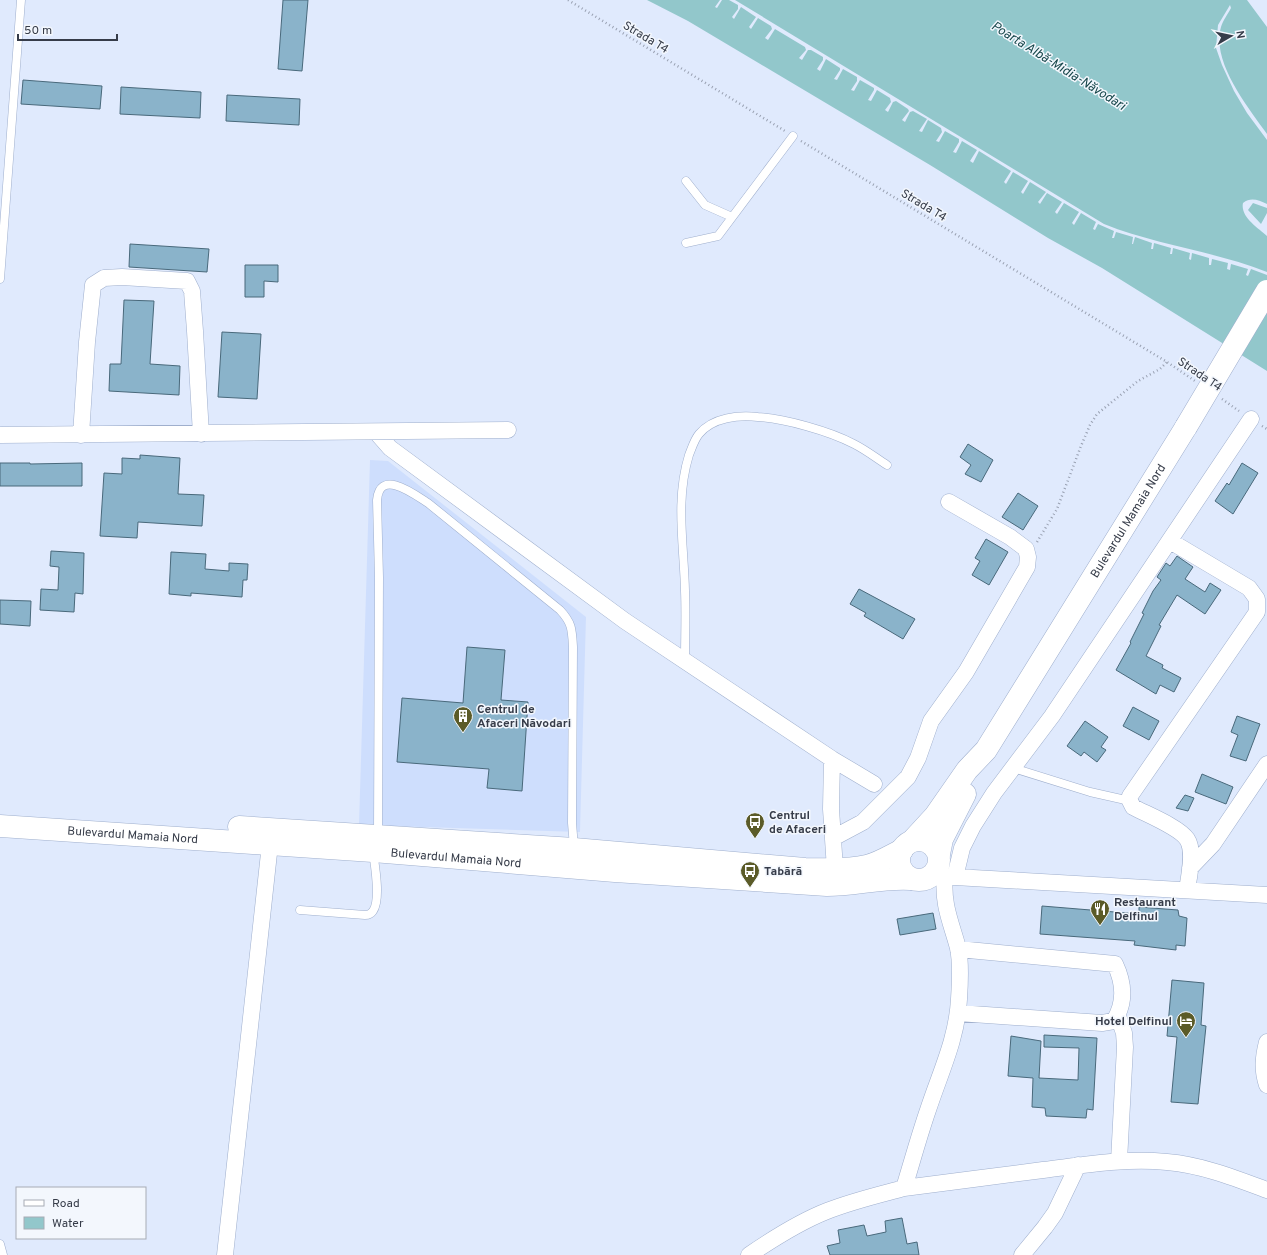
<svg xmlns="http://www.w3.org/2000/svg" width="1267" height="1255" viewBox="0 0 1267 1255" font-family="Overpass,sans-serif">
<rect width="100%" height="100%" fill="#e0eafd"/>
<path fill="#cedefd" d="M370,460l18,1 198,156 -6,215 -221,-7z"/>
<path fill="#92c7cb" d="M647,0h73l-5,7 2,1 5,-8h7l9,5v4l-6,8 2,2 7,-12 15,10 -7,10 2,2 7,-11 13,8 1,3 -7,9 3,2 7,-11 30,18 1,3 -7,8 3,2 6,-10h3l12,7v3l-6,9 3,2 6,-12 14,9v2l-6,9 3,1 6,-11 14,8v4l-6,9 3,1 6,-11 14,8v2l-6,10 3,1 6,-11 13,8 1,4 -6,8 3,2 5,-10 3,-1 12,8 1,2 -7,9 3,2 5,-10 3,-1 14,8 -8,12 3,1 6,-12 13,8 1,4 -6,9 3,1 6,-11 14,8v3l-6,10 3,1 6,-12 15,9 -7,11 3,2 6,-12 32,20 -7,11 2,2 7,-12 15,9 -7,11 2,2 7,-12 16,10 -8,10 2,2 7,-11 15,9 -7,10 2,2 7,-11 15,9 -7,11 2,2 7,-12 15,9 -3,7 2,1 3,-6 16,7 -2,7h2l2,-6 17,5 -1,7h1l2,-7 17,6 -1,6h2l1,-6 17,5 -1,6h2l1,-6 17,5 -1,6 2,1 1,-7 17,5v7h2l1,-6 16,4 -1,6 3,1 1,-6 17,5 -2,6 2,1 3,-7 16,6v96l-165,-103 -54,-30 -118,-73 -242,-144z
M735,0h512l20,27v107c-19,-27 -56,-72 -46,-107 2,-7 7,-13 10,-19l-1,-3 -12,20 -2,23 6,17 12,26 13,22 20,27v64c-9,-4 -16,-7 -24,-1 -3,14 15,25 24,33v36c-53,-21 -111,-27 -163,-48z
M1253,203l14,5v5l-6,11 -13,-14z"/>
<path fill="#8ab3ca" stroke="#49697b" d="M283,0h25l-6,71 -24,-2z
M23,80l79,6 -2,23 -79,-5z
M121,87l80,5 -1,26 -80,-4z
M227,95l73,4 -1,26 -73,-4z
M130,244l79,5 -2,23 -78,-5z
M245,265h33v17l-14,-1v16h-19z
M124,300l30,1 -4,63 30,2 -1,29 -70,-4 1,-27h11z
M222,332l39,2 -4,65 -39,-2z
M968,444l25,16 -12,22 -16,-8 6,-9 -11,-8z
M140,455l40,3 -2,36 26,1 -2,31 -64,-4 -1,16 -37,-2 4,-63 18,1v-16l18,1z
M0,463h30v1l52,-1v23h-82z
M1242,463l16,10 -25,41 -18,-13 12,-18 2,2z
M1018,493l20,13 -15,24 -21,-13z
M986,539l22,13 -19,33 -17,-10 8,-14 -5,-3z
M51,551l33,2 -1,41 -8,-1 -1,19 -34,-2 1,-21 17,1 1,-23 -9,-1z
M171,552l35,2 -1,15 24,2v-8l19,1 -1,16h-4l-1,17 -51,-4v3l-22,-2z
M1177,556l16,11 -8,12 20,13 5,-9 11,7 -16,24 -28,-19 -18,30 2,1 -15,30 17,9 -1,3 19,10 -7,14 -14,-7 -4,9 -40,-24 15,-27 -1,-1 14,-28 -2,-1 11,-22 8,-11 -4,-3 9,-14 4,3z
M859,589l56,30 -12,20 -39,-23 2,-3 -16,-9z
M0,600l31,1 -1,25 -30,-2z
M467,647l38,3 -4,50 27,2 -6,89 -35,-3 2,-19 -92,-7 5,-64 61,5z
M1133,707l26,14 -10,19 -26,-14z
M1237,716l23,8 -14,37 -16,-5 8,-21 -7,-3z
M1085,721l23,16 -7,10 5,3 -9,12 -13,-10 -3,4 -14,-10z
M1202,774l31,13 -7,17 -31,-12z
M1185,795l9,3 -6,13 -12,-3z
M1042,906l97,8v-7l39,3 1,6 8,2 -2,28 -9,-1v5l-42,-5 1,-4 -95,-7z
M933,913l3,16 -36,6 -3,-16z
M1172,980l32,3 -3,42 5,1 -8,78 -27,-2 6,-65 -10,-1z
M1044,1035l53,3 -4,72 -6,-1 -1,9 -40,-2 -1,-8 -13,-1 1,-29 -25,-2 3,-40 30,5 -2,37 39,2 1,-32 -35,-1z
M902,1218l5,26 10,-2 2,13h-89l-3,-9 13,-3 -2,-13 26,-5 3,11 19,-4 -1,-11z"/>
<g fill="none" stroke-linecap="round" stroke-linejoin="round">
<g stroke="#9fafcd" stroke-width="9">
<path id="service" d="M686,181l19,24 27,12
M686,243l32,-7 75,-100
M0,279l21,-279
M685,661c0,-24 1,-47 0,-70 -1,-46 -10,-91 4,-136 3,-7 5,-15 10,-21 14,-17 40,-19 59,-17 28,2 71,14 96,27 12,6 22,14 33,21
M1013,768l77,24 40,9
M378,836l1,-259 -2,-77c3,-32 37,-6 51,3l132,107c12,13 12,19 13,37l-1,176 2,24
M300,910l65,5c3,0 6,-1 8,-4 8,-11 2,-45 0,-59
M0,1244l3,11"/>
</g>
<g stroke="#9fafcd" stroke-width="17">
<path id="minor" d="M376,432l14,16 235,173 207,138 42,25
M0,435l508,-5
M81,435l6,-93 6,-57 11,-7 18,-1 65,4 5,10 3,40 6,103
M1170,541l79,47 8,11v13l-127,184v5l3,6c13,7 46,20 54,32 8,12 2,37 0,51
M832,759l-1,50 4,60
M833,838l30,-16 45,-45 10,-19 13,-37 35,-49 61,-105 1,-10 -2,-8 -16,-12 -61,-35
M1190,868l23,-24 54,-80
M935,873l10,3 10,1 312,18
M955,877l7,-29 11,-22 21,-33 58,-77 199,-297
M958,949l157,15c9,19 11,38 -1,57l-12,2 -144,-10
M1118,1016l6,17 1,14 -6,114
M1267,1042c-4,16 -5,28 0,43
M904,1188c8,-26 15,-52 24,-78 12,-37 29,-71 31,-111 1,-15 2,-37 -1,-51 -7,-26 -16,-44 -13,-72
M225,1255l45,-411
M749,1255c25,-17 50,-33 78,-44 25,-10 51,-16 77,-23 46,-6 93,-12 139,-18 42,-5 82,-12 124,-8 35,3 68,16 100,28
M1022,1255l23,-28 10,-14 23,-48"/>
</g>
<g stroke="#9fafcd" stroke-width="23">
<g id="secondary">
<path id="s1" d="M0,826l373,25 242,20 212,14c28,0 56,-8 84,-6"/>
<path d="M239,827l335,22 231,20c20,0 42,2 62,-3 12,-3 23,-10 35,-16"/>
<circle cx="919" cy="860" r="20"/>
<path id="s2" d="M912,841l23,-25 32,-46 19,-20 200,-323"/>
<path d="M939,854l3,-15 23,-45"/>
</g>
</g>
<path stroke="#99a1b2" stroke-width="2.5" stroke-dasharray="1 3" stroke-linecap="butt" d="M568,0l217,131
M801,141l366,221 28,19
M1222,399l17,12
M1262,426l5,3
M1037,542l20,-33 24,-63 9,-21 7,-11 41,-33 22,-12 7,-7"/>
<use href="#service" stroke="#fff" stroke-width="8"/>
<use href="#minor" stroke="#fff" stroke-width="16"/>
<use href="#secondary" stroke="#fff" stroke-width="22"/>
<g stroke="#9fafcd" stroke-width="23" stroke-linecap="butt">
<path id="secondary-bridge" d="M1186,427l81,-136"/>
</g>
<use href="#secondary-bridge" stroke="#fff" stroke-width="22"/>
</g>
<defs>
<g id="building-pin" transform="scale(1)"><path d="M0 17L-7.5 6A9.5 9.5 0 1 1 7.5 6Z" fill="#5b5b28" stroke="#f3f7fd"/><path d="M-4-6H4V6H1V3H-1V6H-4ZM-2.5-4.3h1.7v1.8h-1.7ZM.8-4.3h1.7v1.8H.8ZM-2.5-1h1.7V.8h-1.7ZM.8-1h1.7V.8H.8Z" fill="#fff"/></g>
<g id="bus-pin" transform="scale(1)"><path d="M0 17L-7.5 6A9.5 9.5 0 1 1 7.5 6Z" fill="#5b5b28" stroke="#f3f7fd"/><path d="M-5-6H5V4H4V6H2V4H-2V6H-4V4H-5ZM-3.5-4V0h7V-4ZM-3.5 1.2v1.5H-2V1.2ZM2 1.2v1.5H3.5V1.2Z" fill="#fff"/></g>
<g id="restaurant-pin" transform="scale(1)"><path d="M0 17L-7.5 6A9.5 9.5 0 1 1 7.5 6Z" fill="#5b5b28" stroke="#f3f7fd"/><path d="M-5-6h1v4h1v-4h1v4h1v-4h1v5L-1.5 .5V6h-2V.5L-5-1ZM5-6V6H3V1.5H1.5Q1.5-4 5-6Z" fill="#fff"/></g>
<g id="hotel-pin" transform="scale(1)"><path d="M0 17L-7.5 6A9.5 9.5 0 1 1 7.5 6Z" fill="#5b5b28" stroke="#f3f7fd"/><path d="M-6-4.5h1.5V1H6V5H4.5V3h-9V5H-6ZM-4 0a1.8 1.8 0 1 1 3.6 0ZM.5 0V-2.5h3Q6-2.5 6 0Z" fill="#fff"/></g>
</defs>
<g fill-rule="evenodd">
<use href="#building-pin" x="463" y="716"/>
<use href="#bus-pin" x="755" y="822"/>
<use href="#bus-pin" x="750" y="871"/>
<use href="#restaurant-pin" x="1100" y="909"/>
<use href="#hotel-pin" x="1186" y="1021"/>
</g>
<g text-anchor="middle" stroke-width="3" stroke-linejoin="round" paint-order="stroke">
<g font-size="12" fill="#363c49" stroke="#f3f7fd">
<text transform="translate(646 37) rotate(31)" y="4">Strada T4</text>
<text transform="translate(924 205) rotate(31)" y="4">Strada T4</text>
<text transform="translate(1200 374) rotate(34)" y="4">Strada T4</text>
<text dy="4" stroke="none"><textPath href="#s2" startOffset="387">Bulevardul Mamaia Nord</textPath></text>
<text dy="4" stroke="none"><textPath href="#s1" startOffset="133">Bulevardul Mamaia Nord</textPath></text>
<text dy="4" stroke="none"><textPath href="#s1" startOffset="457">Bulevardul Mamaia Nord</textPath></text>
</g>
<g font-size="12" font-weight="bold" fill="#363c49" stroke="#f3f7fd" text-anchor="start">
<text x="477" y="713">Centrul de<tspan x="477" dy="14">Afaceri Năvodari</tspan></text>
<text x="769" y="819">Centrul<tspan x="769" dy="14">de Afaceri</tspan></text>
<text x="764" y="875">Tabără</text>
<text x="1114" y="906">Restaurant<tspan x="1114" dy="14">Delfinul</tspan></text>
<text x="1172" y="1025" text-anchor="end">Hotel Delfinul</text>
</g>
<g font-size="13" font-style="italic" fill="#17474b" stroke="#f3f7fd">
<text transform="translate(1059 65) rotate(32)" y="5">Poarta Albă-Midia-Năvodari</text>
</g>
</g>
<rect x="16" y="1187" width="130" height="52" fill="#f3f7fd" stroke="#a7acb5"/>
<rect x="24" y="1200" width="20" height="6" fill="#ffffff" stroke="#a7acb5"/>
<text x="52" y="1207" font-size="12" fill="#363c49">Road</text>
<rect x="24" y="1217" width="20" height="12" fill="#92c7cb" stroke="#a7acb5"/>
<text x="52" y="1227" font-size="12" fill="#363c49">Water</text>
<g transform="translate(1231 36) rotate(81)" stroke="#f3f7fd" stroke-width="3" paint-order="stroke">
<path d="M0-3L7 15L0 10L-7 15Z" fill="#363c49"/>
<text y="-6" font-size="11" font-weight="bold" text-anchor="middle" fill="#363c49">N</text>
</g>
<path d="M18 34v6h99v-6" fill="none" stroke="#363c49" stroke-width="2"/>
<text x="24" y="34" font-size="12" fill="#363c49" stroke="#f3f7fd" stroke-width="3" paint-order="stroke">50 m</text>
</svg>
